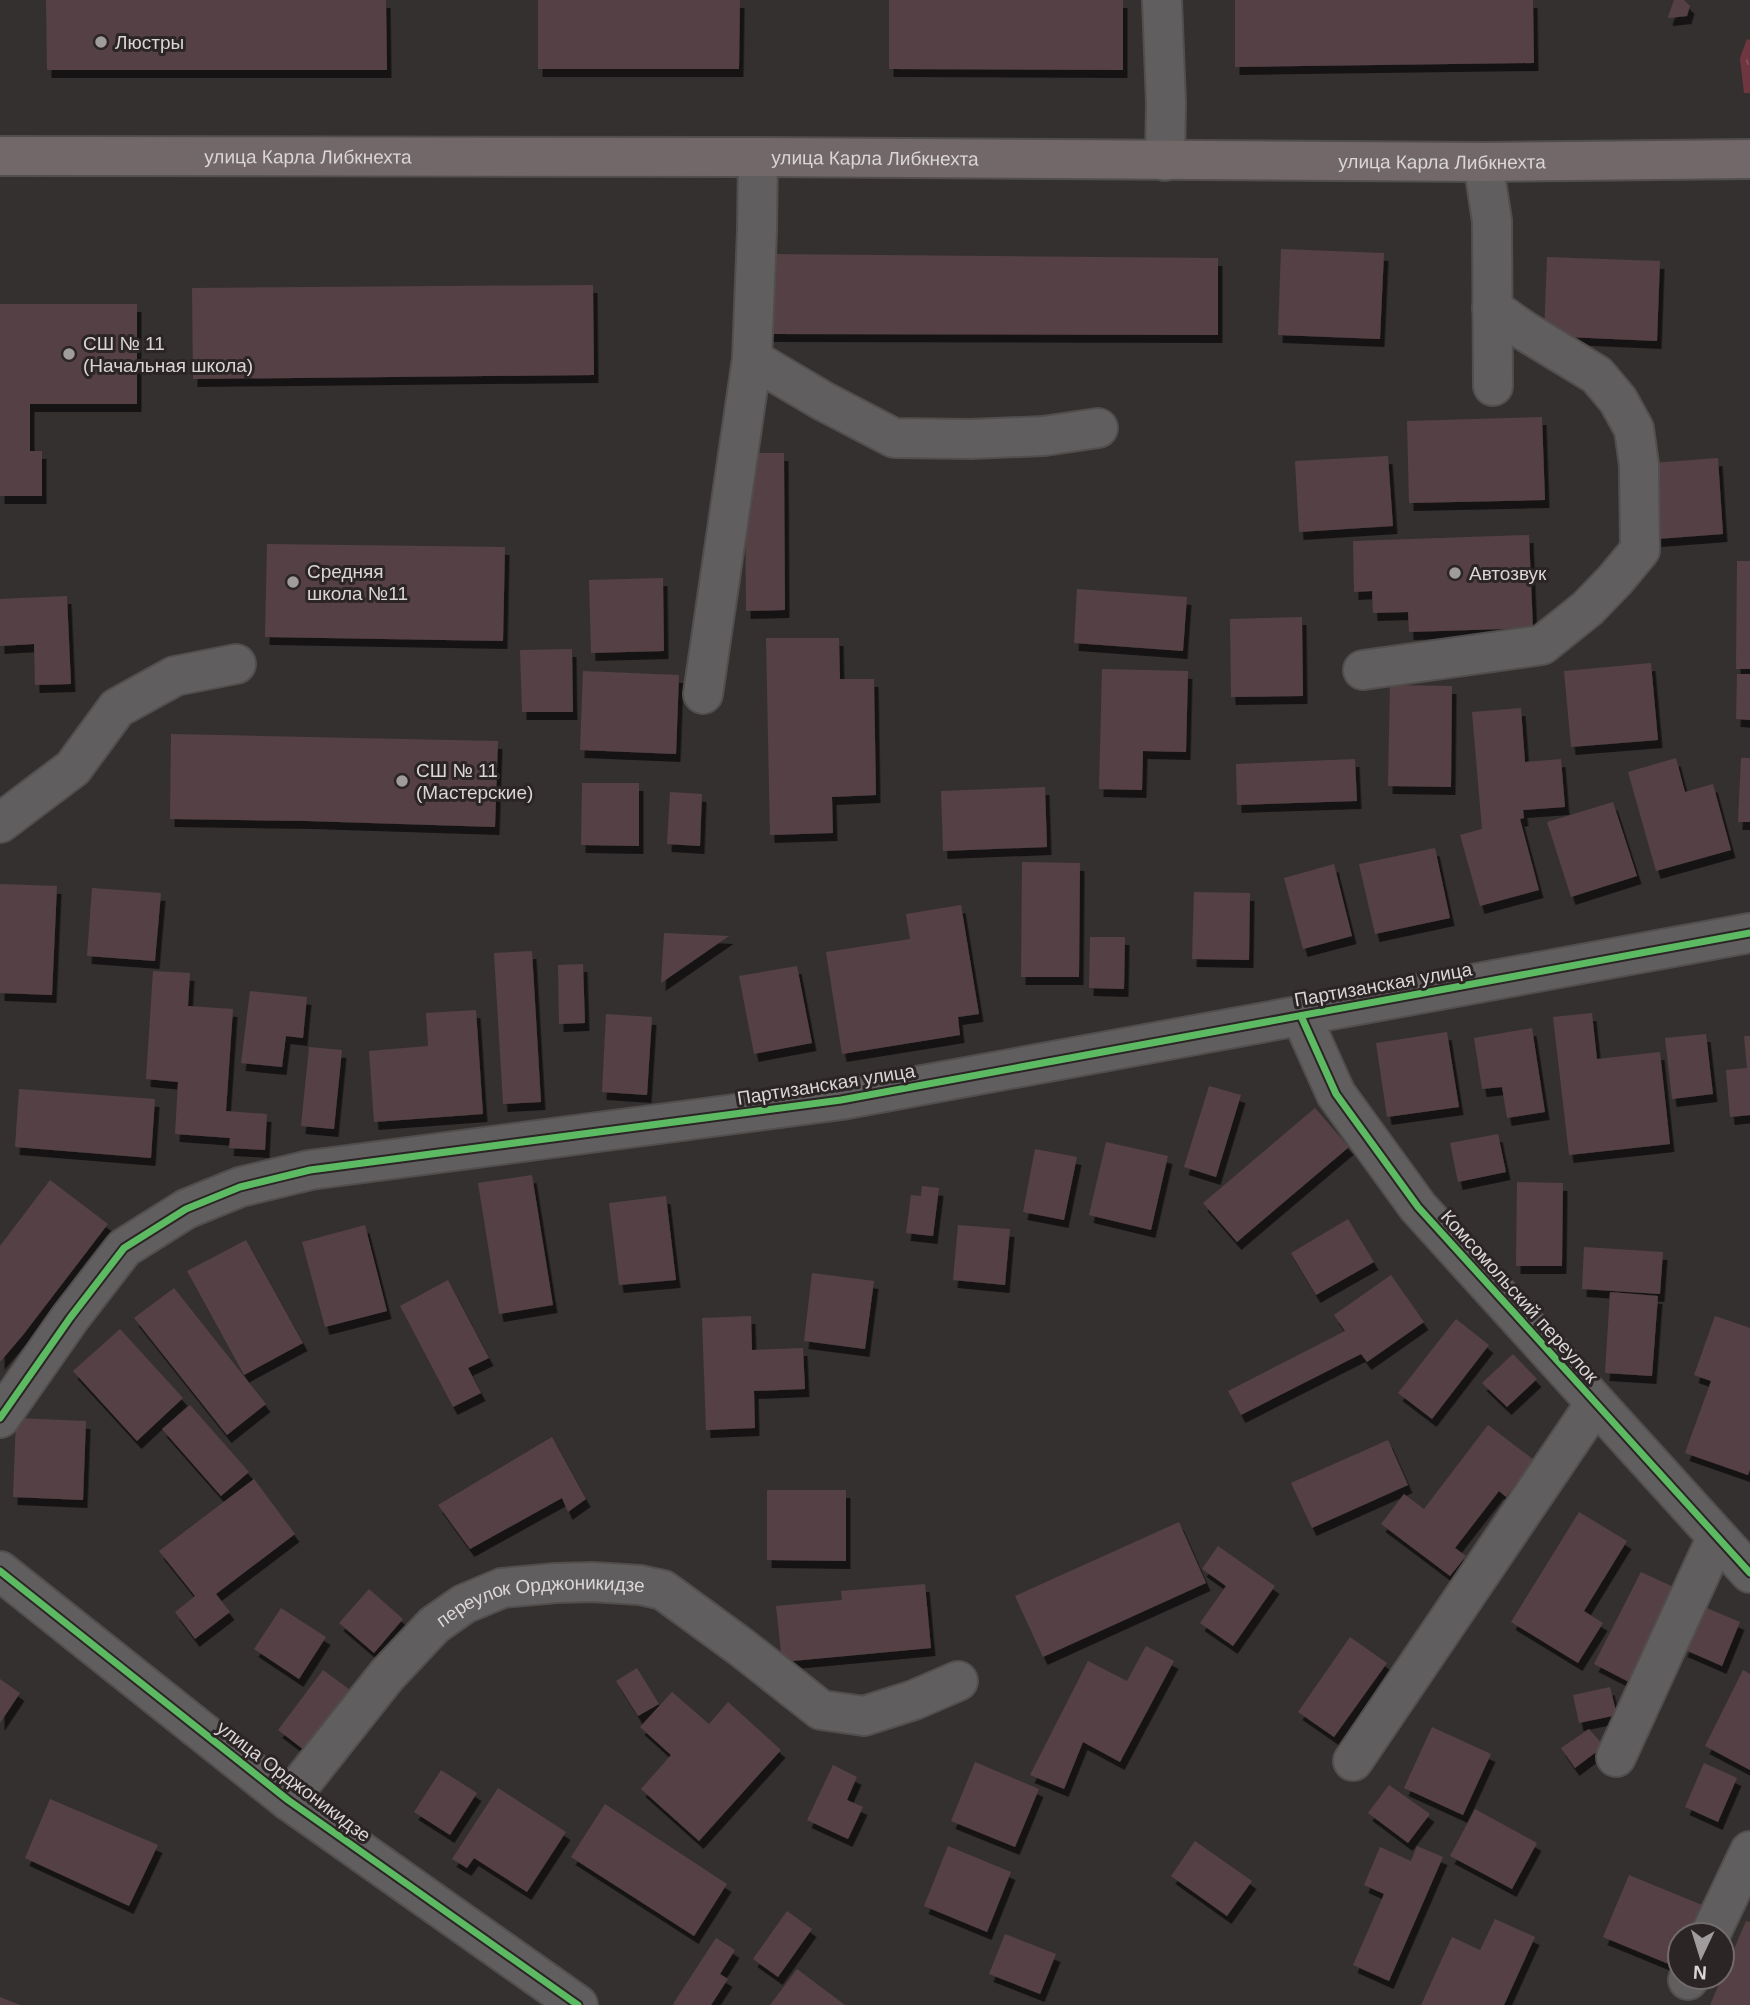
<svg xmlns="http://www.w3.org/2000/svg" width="1750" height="2005" viewBox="0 0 1750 2005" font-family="Helvetica,sans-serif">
<defs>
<pattern id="grass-tufts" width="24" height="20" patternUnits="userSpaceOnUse" patternTransform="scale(1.75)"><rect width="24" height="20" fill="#70363f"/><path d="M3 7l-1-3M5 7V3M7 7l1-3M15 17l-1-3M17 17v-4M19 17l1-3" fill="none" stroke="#84525a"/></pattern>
<filter id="shadow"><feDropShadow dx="4.5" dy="8" stdDeviation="0" flood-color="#0009"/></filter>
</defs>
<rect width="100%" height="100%" fill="#353030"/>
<path fill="url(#grass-tufts)" d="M1747,39l3,1v53h-6l-4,-35z"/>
<path fill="#544144" filter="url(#shadow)" d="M46,0h340l1,70h-340z
M538,0h202l-1,69h-201z
M889,0h234v70l-234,-1z
M1235,0h298l1,63 -299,4z
M1674,0h10l6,6 -3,10 -18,2 -1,-1z
M1281,249l103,4 -4,86 -102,-4z
M767,254l451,4v77l-452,-1z
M1547,257l113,4 -3,80 -113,-5z
M593,285l1,90 -401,4 -1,-91z
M0,304h137v100h-107v47h12v45h-42z
M1542,417l3,83 -136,3 -2,-82z
M745,453h39l1,157 -39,1z
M1388,456l5,70 -94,6 -4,-71z
M1718,458l5,76 -66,5 -5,-76z
M1529,535l4,93 -124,4 -1,-20 -35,1 -1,-22 -18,1 -1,-51z
M267,544l238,3 -2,94 -238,-4z
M1737,561h13v108h-14z
M663,578l1,73 -73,2 -2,-73z
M1077,589l110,8 -4,54 -109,-8z
M67,596l4,88 -36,1 -1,-41 -34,2v-47z
M1302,617l1,79 -72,1 -1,-78z
M766,638h73l1,41h34l2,116 -44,2 1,36 -63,2z
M572,649l1,63h-51l-2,-62z
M1651,663l7,77 -87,7 -7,-76z
M1102,669l86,2 -2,81 -43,-1 -1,39 -43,-1z
M583,671l96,4 -3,79 -96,-4z
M1737,674h13v46l-14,-1z
M1390,685l62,1 -1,101 -63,-1z
M1521,708l4,54 36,-3 4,48 -42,3 1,8 -4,1 19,71 -59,16 -20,-71 22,-6 -10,-117z
M171,734l327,7 -3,86 -188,-6 -137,-2z
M1676,758l9,34 28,-8 18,66 -75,21 -28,-99z
M1741,758h9v64h-12z
M1355,759l2,42 -120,4 -1,-41z
M582,783h57v63l-58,-1z
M1045,787l2,60 -104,4 -2,-60z
M670,792l32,2 -2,52 -33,-2z
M1613,802l24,74 -66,21 -24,-75z
M1435,848l15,70 -75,16 -16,-70z
M1022,862l58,1 -1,114h-58z
M1334,864l18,72 -49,13 -19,-71z
M0,884l57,2 -5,109 -52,-2z
M92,888l69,5 -6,68 -68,-5z
M1194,892l56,1 -1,67 -57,-1z
M961,905l18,109 -21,3 2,18 -118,19 -16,-102 84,-13 -4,-25z
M664,933l65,3 -68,47z
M1090,937h35l-1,52 -35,-1z
M532,951l9,151 -38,2 -9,-151z
M583,964l2,59 -26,1 -1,-59z
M797,966l15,77 -58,11 -15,-78z
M153,971l37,2 -2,33 45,3 -7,102 41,3 -2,36 -36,-2 1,-10 -55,-4 3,-52 -32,-3z
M250,991l57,6 -4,41 -17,-2 -4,31 -41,-4z
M476,1010l7,104 -109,8 -5,-71 59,-5 -2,-33z
M1592,1013l5,46 63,-7 10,92 -101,11 -16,-138z
M606,1014l46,3 -5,78 -45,-3z
M1532,1028l13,84 -38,6 -5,-31 -20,2 -8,-51z
M1447,1032l12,75 -72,10 -11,-74z
M1706,1034l7,60 -41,5 -7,-61z
M1744,1036h6v79l-20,2 -4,-47 21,-2z
M309,1047l33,3 -8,79 -33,-3z
M1209,1086l32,9 -25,82 -32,-10z
M19,1089l136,10 -4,59 -136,-11z
M1315,1108l34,39 -112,95 -34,-39z
M1498,1134l8,38 -48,10 -8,-39z
M1106,1142l62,14 -17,74 -62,-15z
M1035,1149l42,8 -13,63 -41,-8z
M532,1175l21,130 -54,9 -21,-131z
M50,1180l58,44 -85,111 -23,27v-116z
M1517,1182l46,1 -1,83h-46z
M922,1186l17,2 -6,48 -27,-3 5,-38 10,1z
M666,1196l10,84 -57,5 -10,-82z
M1348,1219l26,43 -58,33 -25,-42z
M365,1225l22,86 -62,16 -23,-85z
M958,1225l52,4 -5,56 -52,-5z
M246,1240l57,103 -59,32 -57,-104z
M1584,1247l79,5 -3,42 -78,-5z
M812,1273l62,8 -9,68 -61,-8z
M1391,1275l33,47 -57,40 -6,-8 -120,61 -13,-24 117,-60 -11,-16z
M448,1280l41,78 -21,10 13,25 -28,14 -53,-101z
M174,1288l92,116 -39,31 -93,-117z
M1610,1292l48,4 -6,80 -47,-3z
M751,1316l1,34 51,-2 2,41 -51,2 1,37 -49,2 -4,-112z
M1715,1316l35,12v141l-2,6 -63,-22 26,-72 -17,-6z
M1456,1319l33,26 -57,74 -34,-26z
M120,1329l63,69 -46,43 -64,-70z
M1513,1354l24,25 -30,28 -25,-24z
M190,1405l59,67 -28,24 -59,-67z
M16,1418l70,3 -3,79 -70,-3z
M1488,1425l46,35 -28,37 -7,-6 -44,57 11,8 -16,20 -69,-52 23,-30 20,15z
M552,1437l34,62 -18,13 -6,-14 -92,51 -32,-44z
M1388,1440l20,45 -96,43 -21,-45z
M254,1479l41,55 -79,60 14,18 -35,27 -20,-27 20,-16 -36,-45z
M767,1490h79v71l-79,-1z
M1579,1512l48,29 -43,70 19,12 -25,40 -67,-41z
M1179,1522l27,61 -163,74 -28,-61z
M1218,1546l57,40 -42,60 -33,-23 26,-37 -24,-17z
M1641,1572l39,18 -47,94 -39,-20z
M925,1584l6,64 -149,14 -6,-56 66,-6 -1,-9z
M369,1589l34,30 -29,34 -35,-30z
M1702,1606l38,16 -18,44 -39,-17z
M281,1608l45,29 -27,42 -45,-30z
M1350,1637l37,26 -53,74 -36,-25z
M1146,1646l28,15 -54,101 -37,-20 -19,47 -34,-14 58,-114 39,20z
M637,1668l22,36 -21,12 -22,-35z
M323,1670l34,25 -45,61 -34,-26z
M1743,1670l7,4v96l-45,-24z
M0,1679l20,14 -20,30z
M1610,1687l7,28 -38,8 -6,-28z
M672,1692l37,32 19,-22 53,48 -82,91 -58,-52 30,-34 -31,-28z
M1432,1727l59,27 -28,61 -59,-27z
M1589,1729l15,17 -29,22 -14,-20z
M975,1762l64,27 -24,58 -64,-26z
M1704,1763l33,15 -19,44 -33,-15z
M833,1765l24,12 -10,23 16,7 -15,32 -41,-19z
M441,1770l36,23 -27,42 -36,-23z
M1389,1785l41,29 -22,29 -40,-30z
M498,1788l68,44 -39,60 -53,-34 -7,10 -15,-9z
M50,1799l108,46 -29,61 -104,-48z
M605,1804l122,80 -33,52 -123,-79z
M1475,1809l62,34 -25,46 -62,-33z
M1195,1841l57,40 -25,35 -56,-40z
M948,1846l63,26 -24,60 -63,-26z
M1417,1846l26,11 -54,124 -36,-16 31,-71 -20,-9 16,-38 31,14z
M1629,1875l73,30 -13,30h-9v21l-4,11 -73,-30z
M787,1911l25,18 -34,48 -25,-18z
M1495,1919l40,18 -31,68h-83l31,-68 28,13z
M1746,1921l4,1v83h-40z
M1005,1934l51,20 -16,40 -51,-20z
M716,1938l19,12 -15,24 8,5 -17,26h-36l-2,-1z
M797,1969l48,36h-75z
M0,1997l20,8h-20z"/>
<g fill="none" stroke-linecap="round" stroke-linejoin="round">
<g stroke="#524e4e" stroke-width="42">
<g id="minor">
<path d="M1162,0l4,103 -1,58"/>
<path d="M1483,162l9,59 1,165"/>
<path d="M752,359l71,42 71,37 77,1 73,-3 54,-8"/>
<path d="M1363,670l179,-25 46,-37 27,-28 25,-30 -1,-85 -5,-36 -16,-29 -21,-25 -74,-45 -31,-22"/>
<path d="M703,694l49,-335 5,-129 1,-73"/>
<path d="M0,823l73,-55 44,-60 58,-32 61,-12"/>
<path d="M1301,1016l35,78 82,113 332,366"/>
<path d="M0,1418l70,-100 54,-70 62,-39 54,-22 70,-17 531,-70 909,-167"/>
<path d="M0,1571l288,229 290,205"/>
<path d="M1616,1757l101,-220"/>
<path d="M1353,1761l242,-357"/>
<path id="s1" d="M288,1800l99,-125 47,-50 30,-21 38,-16 54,-5 36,-1 48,3 23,5 78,57 80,63 43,6 50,-16 44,-19"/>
<path d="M1710,1935l40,-84"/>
<path d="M1688,1980l2,-3"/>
</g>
</g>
<g stroke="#524e4e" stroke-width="42">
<g id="major">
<path id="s2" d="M0,156l758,1 725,5 267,-3"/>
</g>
</g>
<use href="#minor" stroke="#605e5e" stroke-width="38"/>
<use href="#major" stroke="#72686a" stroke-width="38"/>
<g stroke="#2c2525" stroke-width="11">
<path id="cycleway" d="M1301,1016l35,78 82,113 332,366
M0,1418l70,-100 54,-70 62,-39 54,-22 70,-17 531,-70 909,-167
M0,1571l288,229 290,205"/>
</g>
<use href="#cycleway" stroke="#5cba63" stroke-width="7"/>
</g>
<g fill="#a09b9c" stroke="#2c2525" stroke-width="2.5">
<circle cx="101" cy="42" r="7"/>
<circle cx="69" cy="354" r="7"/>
<circle cx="1455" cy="573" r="7"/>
<circle cx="293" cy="582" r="7"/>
<circle cx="402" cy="781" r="7"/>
</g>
<g text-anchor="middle" stroke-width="6" stroke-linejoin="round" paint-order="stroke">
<g font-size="19" fill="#dad5d6" stroke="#2c2525" text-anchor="start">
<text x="115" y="49">Люстры</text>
<text x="83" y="350">СШ № 11<tspan x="83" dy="22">(Начальная школа)</tspan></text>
<text x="307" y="578">Средняя<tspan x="307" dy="22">школа №11</tspan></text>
<text x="1469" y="580">Автозвук</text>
<text x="416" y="777">СШ № 11<tspan x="416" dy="22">(Мастерские)</tspan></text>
</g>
<g font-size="19" fill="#dad5d6" stroke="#2c2525">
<text dy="7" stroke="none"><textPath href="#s2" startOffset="308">улица Карла Либкнехта</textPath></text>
<text dy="7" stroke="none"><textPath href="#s2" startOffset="875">улица Карла Либкнехта</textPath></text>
<text dy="7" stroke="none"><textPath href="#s2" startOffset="1442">улица Карла Либкнехта</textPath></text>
<text transform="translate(1383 984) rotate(-10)" y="7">Партизанская улица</text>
<text transform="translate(826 1084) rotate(-9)" y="7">Партизанская улица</text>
<text transform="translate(1520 1296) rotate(48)" y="7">Комсомольский переулок</text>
<text dy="7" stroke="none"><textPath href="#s1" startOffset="341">переулок Орджоникидзе</textPath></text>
<text transform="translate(294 1781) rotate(37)" y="7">улица Орджоникидзе</text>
</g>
</g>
<g transform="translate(1701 1956) rotate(184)"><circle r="33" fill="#2c2525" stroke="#726b6c" stroke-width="2"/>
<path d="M0-5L12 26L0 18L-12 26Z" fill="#a09b9c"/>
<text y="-10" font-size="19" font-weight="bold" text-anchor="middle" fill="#dad5d6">N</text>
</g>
</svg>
